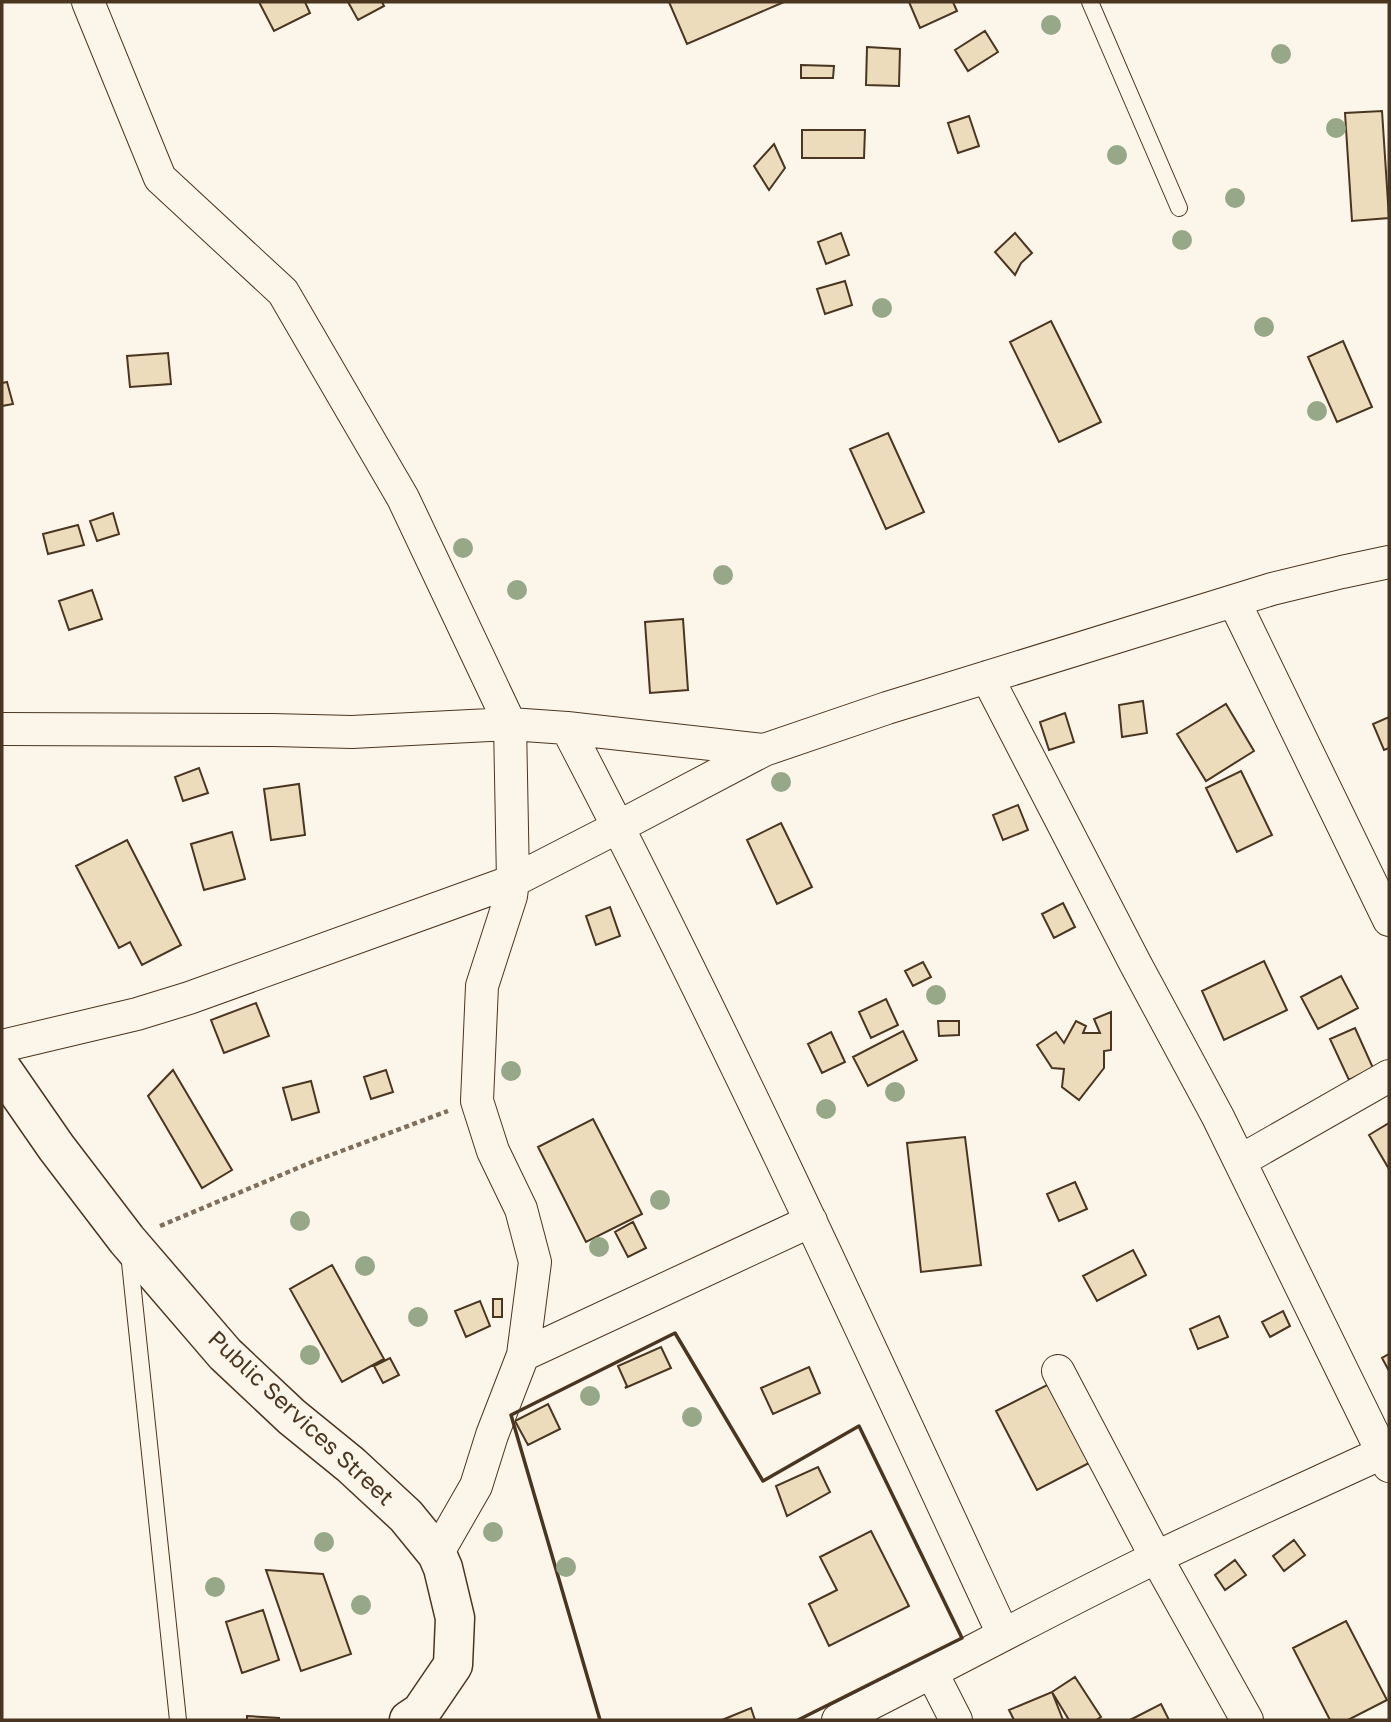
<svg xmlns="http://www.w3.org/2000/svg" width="1391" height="1722" viewBox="0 0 1391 1722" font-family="'Golos Text',sans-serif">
<rect width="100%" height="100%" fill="#fbf6e9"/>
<path fill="#ecdcbc" stroke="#4a3520" stroke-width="2" d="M259,2h46l5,11 -36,18z
M348,2h34l2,4 -26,14z
M669,2h115l-97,42z
M909,2h44l4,9 -37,17z
M985,31l13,21 -30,19 -13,-21z
M867,47l33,2 -1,37 -33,-1z
M801,65l33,1 -1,12h-32z
M1382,111l7,107 -37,3 -7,-108z
M969,116l10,30 -21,7 -10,-30z
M802,130h63l-1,28h-62z
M774,144l11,24 -16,22 -15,-24z
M841,233l8,22 -23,9 -8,-22z
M1015,233l17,20 -11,10 -6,12 -20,-23z
M845,281l7,24 -27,9 -8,-25z
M1051,321l50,101 -42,20 -49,-100z
M1343,341l29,66 -35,15 -29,-65z
M168,353l3,31 -41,3 -3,-31z
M7,382l6,22 -11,2v-23z
M888,433l36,79 -38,17 -36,-80z
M113,513l6,21 -22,7 -7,-20z
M78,525l6,20 -36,9 -5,-20z
M92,590l10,29 -33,11 -10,-29z
M683,619l5,71 -38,3 -5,-71z
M1143,701l4,32 -25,4 -3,-32z
M1226,704l28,47 -48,30 -29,-47z
M1065,713l9,29 -25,8 -9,-28z
M1389,717v31l-5,2 -11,-26z
M199,768l9,25 -25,8 -8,-24z
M1241,771l31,64 -35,17 -31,-64z
M299,784l6,51 -34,5 -7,-51z
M1018,805l10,25 -25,10 -10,-25z
M781,823l31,64 -35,17 -30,-64z
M232,832l13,47 -41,11 -13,-46z
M127,840l54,105 -39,20 -12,-23 -11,6 -43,-82z
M1063,903l12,24 -21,11 -12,-24z
M610,907l10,29 -24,9 -10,-29z
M1264,961l23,49 -63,30 -22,-49z
M923,962l8,15 -18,9 -8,-15z
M1341,976l17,32 -40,21 -17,-32z
M886,999l12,26 -27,13 -12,-26z
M256,1003l13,33 -45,17 -13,-33z
M1111,1012v38l-7,1v17l-25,32 -17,-13 2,-18 -12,-1 -15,-23 19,-13 8,11 12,-22 10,5 -3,7h17l-6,-14z
M938,1021h21v14l-20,1z
M1355,1028l18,40 -24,12 -19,-41z
M903,1031l14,29 -49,26 -15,-29z
M831,1032l14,30 -23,11 -14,-29z
M173,1070l59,100 -30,18 -54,-92z
M386,1070l7,22 -22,7 -7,-22z
M311,1081l8,31 -27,8 -9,-32z
M593,1119l49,95 -56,28 -48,-95z
M1389,1123v46l-20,-34z
M965,1137l16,128 -60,7 -14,-129z
M1075,1182l12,27 -28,12 -12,-27z
M633,1222l13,26 -18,9 -13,-25z
M1133,1250l13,25 -49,26 -14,-25z
M332,1265l52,94 -42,23 -52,-93z
M493,1299h9v18h-9z
M480,1301l10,25 -24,11 -11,-26z
M1283,1311l7,15 -20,11 -8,-15z
M1219,1316l9,21 -30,12 -8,-20z
M661,1347l10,21 -46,20 2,-2 -9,-20z
M1389,1354v17l-7,-13z
M390,1358l9,17 -16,8 -9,-17z
M809,1367l11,26 -47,21 -12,-26z
M1049,1384l40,79 -52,27 -41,-79z
M548,1404l12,25 -32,16 -13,-24z
M818,1467l12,25 -43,24 -11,-30z
M871,1531l38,75 -80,40 -20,-42 28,-14 -17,-33z
M1294,1540l11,15 -21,16 -11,-15z
M1235,1560l11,15 -21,15 -10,-15z
M266,1570l57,4 28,80 -50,17z
M263,1610l16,50 -37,13 -16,-51z
M1346,1621l41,79 -39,20h-18l-37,-72z
M1075,1677l26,40 -5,3h-27l-17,-28z
M1052,1692l11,28h-49l-5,-10z
M1161,1704l8,16h-39z
M751,1708l4,12h-33z
M247,1716l32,2v2h-32z"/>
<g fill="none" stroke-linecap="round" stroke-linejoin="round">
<g stroke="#4a3520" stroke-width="18">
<path id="lane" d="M1090,2l89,206
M129,1253l49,467"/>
</g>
<g stroke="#4a3520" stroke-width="34">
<path id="street" d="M88,2l72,176 123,114 120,206 107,226 3,157 -2,15 -29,90 -5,115 16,50 28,58 14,53 -12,93 -31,80 -16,51 -39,68
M1234,601l155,319
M987,677l148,286 83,154 171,349
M567,728c155,297 295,602 436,906
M2,729l270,1 80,2 158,-8 57,4 197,22
M2,1046l135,-32 52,-16 324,-117 105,-54 146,-77 123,-42 385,-119 70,-17 47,-10
M1240,1161l149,-85
M523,1355l288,-134
M1058,1371l98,186 91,163
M932,1673l24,47
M838,1720c106,-53 210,-110 317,-162 75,-36 151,-70 227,-105"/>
</g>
<g stroke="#4a3520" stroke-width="41">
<path id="secondary" d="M2,1069l54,78 71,93 98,114 67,63 59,48 55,51 31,38 6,14 12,50 -2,47 -32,47 -12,8"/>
</g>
<path stroke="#7f6f5c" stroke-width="4.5" stroke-dasharray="5 3.5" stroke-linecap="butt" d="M160,1226l152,-64 136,-51"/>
<use href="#lane" stroke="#fbf6e9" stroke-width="16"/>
<use href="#street" stroke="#fbf6e9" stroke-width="32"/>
<use href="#secondary" stroke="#fbf6e9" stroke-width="38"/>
<path stroke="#4a3520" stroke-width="3.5" d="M600,1720l-89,-305 164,-82 88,148 96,-55 103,212 -164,82"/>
</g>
<g fill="#96a887">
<circle cx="1051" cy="25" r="10"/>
<circle cx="1281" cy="54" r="10"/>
<circle cx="1336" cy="128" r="10"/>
<circle cx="1117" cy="155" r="10"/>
<circle cx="1235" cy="198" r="10"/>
<circle cx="1182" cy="240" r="10"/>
<circle cx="882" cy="308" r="10"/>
<circle cx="1264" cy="327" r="10"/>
<circle cx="1317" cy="411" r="10"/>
<circle cx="463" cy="548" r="10"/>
<circle cx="723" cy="575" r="10"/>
<circle cx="517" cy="590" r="10"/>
<circle cx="781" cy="782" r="10"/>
<circle cx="936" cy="995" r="10"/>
<circle cx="511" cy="1071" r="10"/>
<circle cx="895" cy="1092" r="10"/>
<circle cx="826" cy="1109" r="10"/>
<circle cx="660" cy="1200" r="10"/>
<circle cx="300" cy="1221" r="10"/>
<circle cx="599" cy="1247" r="10"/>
<circle cx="365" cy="1266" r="10"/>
<circle cx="418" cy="1317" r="10"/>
<circle cx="310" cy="1355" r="10"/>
<circle cx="590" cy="1396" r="10"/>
<circle cx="692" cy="1417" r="10"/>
<circle cx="493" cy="1532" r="10"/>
<circle cx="324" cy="1542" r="10"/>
<circle cx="566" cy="1567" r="10"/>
<circle cx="215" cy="1587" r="10"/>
<circle cx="361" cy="1605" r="10"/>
</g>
<g text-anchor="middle" stroke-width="5" stroke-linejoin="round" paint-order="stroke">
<g font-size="23" fill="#4a3520" stroke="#fbf6e9">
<text transform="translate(301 1418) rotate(43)" y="8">Public Services Street</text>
</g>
</g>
<rect width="1391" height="1722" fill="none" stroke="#4a3520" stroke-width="7"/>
</svg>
